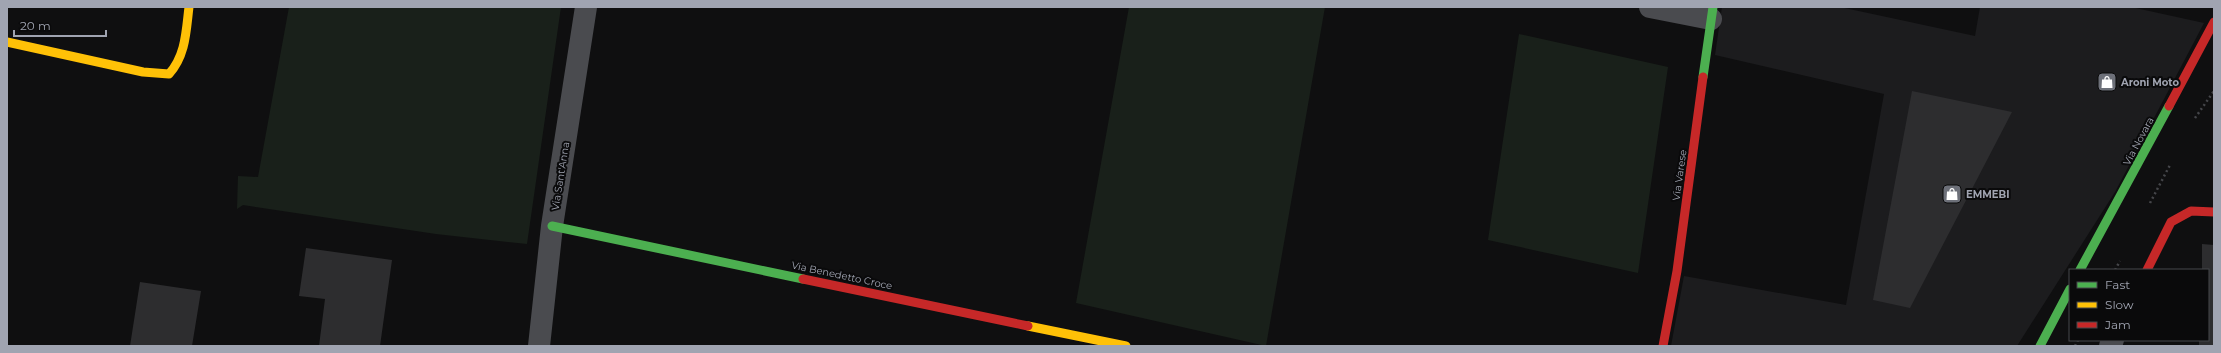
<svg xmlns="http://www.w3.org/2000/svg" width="2221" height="353" viewBox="0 0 2221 353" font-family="Montserrat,sans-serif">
<rect width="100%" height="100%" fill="#0f0f10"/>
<path fill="#1c1c1e" d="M1722,7h118l135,29 5,-29h151l73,16 -89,169 -98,154h-346l13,-70 162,29 38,-211 -169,-39z"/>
<path fill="#19201a" d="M289,7h272l-34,237 -91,-10 -193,-29 -6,4 1,-33 20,1z
M1129,7h196l-59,339 -190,-43z
M1519,34l149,33 -30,206 -150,-33z"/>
<path fill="#2d2d2f" d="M1912,91l100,21 -102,196 -37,-8z
M2202,244l12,1v101h-15v-6h9v-70h-6z
M306,248l86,12 -12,86h-61l6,-47 -26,-3z
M140,282l61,9 -9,55h-62z"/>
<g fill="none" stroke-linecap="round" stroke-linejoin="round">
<path stroke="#45464a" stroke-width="2.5" stroke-dasharray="2 3" stroke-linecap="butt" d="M2195,118l19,-27
M2150,203l20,-38
M2115,270l5,-9
M2075,346l3,-6"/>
<path stroke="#4a4b4f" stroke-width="22" d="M1650,7l61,12
M539,346l13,-120 34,-219
M2110,346l3,-6"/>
<path stroke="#4caf50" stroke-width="9" d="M1703,77l10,-70
M552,226l251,53
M2080,270l89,-164
M2040,346l30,-57"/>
<path stroke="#ffc107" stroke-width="9" d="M7,42l136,30 26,2c17,-19 17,-43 20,-67
M1028,326l98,20"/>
<path stroke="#c62828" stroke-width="9" d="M2169,106l45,-84
M2147,270l24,-48 20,-11 23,1
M803,279l225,47
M1663,346l14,-75 26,-194"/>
</g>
<defs>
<g id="shop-square" transform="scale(1)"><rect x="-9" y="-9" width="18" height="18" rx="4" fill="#6d7079" stroke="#0a0a0b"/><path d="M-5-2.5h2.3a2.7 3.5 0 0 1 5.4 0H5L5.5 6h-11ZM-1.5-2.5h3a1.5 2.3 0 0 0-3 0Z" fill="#fff"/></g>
</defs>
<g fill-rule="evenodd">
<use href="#shop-square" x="2107" y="82"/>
<use href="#shop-square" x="1952" y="194"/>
</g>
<g text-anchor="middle" stroke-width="4" stroke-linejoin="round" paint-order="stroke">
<g font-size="10" font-weight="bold" fill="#a0a4b1" stroke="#0a0a0b" text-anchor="start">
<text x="2121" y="86">Aroni Moto</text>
<text x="1966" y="198">EMMEBI</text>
</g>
<g font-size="10" fill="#a0a4b1" stroke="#0a0a0b">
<text transform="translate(2138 141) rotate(-62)" y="4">Via Novara</text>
<text transform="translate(1679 175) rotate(-82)" y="4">Via Varese</text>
<text transform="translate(560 176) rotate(-81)" y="4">Via Sant'Anna</text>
<text transform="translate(842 275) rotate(12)" y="4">Via Benedetto Croce</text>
</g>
</g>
<rect width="2221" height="353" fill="none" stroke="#a0a4b1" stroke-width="16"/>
<rect x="2069" y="269" width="140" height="72" fill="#0a0a0b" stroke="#46484d"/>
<rect x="2077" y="282" width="20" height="6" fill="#4caf50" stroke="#46484d"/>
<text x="2105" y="289" font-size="12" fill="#a0a4b1">Fast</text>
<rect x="2077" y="302" width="20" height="6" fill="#ffc107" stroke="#46484d"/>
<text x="2105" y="309" font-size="12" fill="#a0a4b1">Slow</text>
<rect x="2077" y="322" width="20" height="6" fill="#c62828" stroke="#46484d"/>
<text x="2105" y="329" font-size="12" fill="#a0a4b1">Jam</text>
<path d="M14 30v6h92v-6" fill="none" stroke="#a0a4b1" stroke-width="2"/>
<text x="20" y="30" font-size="12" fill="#a0a4b1" stroke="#0a0a0b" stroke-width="3" paint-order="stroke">20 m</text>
</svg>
